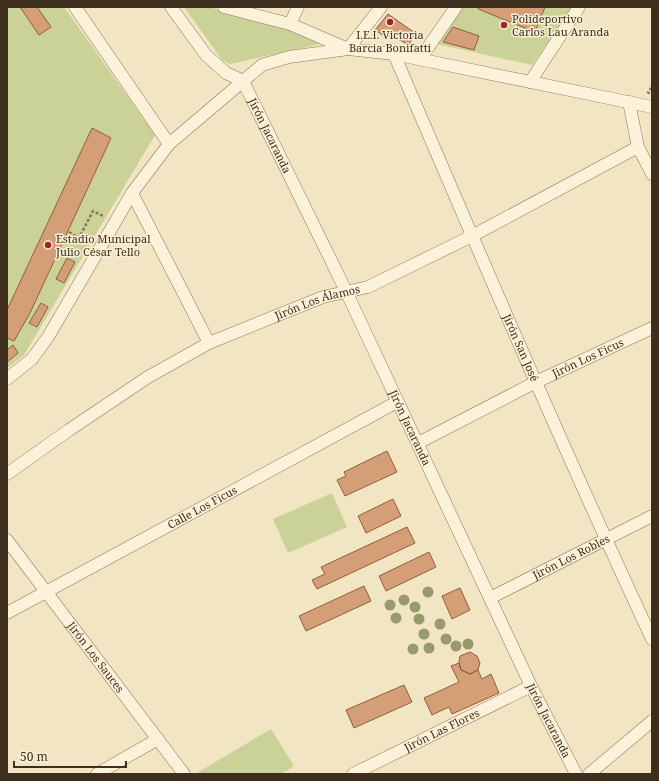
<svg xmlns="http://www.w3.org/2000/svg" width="659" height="781" viewBox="0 0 659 781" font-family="'Noto Serif',serif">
<rect width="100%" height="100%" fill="#f2e5c4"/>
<path fill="#cad297" d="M7,7h57l91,128 -131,220 -17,13z
M184,7h27l7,3 67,16 40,17 -95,21 -8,-4z
M462,7h111l-41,58 -95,-21z
M332,493l15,34 -59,26 -15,-34z
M271,729l23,37 -13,8h-86z"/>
<path fill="#d49f77" stroke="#915e3c" d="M20,7h17l14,20 -12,8z
M479,7h66l-10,25 -57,-23z
M388,14l27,19 -6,12 -13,-7 -12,-2 -9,-6z
M453,27l26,9 -5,14 -31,-8z
M92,128l19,10 -81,175 -16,28 -7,-3v-28z
M67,258l8,4 -11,21 -8,-4z
M41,303l7,4 -11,20 -8,-4z
M13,345l5,8 -11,9v-12z
M387,451l10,21 -52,24 -8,-16 9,-4 -2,-4z
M393,499l8,17 -35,17 -8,-17z
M407,527l8,16 -98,46 -5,-9 13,-6 -4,-7z
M429,552l7,15 -50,24 -7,-15z
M364,586l7,15 -65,30 -7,-15z
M460,588l10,22 -18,9 -10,-23z
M470,652l7,4 3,7 -2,7 -8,4 -9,-4 -2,-7 1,-7z
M459,663l2,7 9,4 8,-4 4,9 9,-5 8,19 -47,21 -3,-7 -17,8 -8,-17 35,-16 -8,-16z
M404,685l8,17 -58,26 -8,-18z"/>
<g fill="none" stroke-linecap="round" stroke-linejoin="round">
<g stroke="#8f7658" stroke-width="13">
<g id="minor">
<path d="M75,7l94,137"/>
<path id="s1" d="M171,7l35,48 20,18 17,8 103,210 185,395 45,88"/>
<path d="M224,7l66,17 58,25 33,-42"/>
<path d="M290,24l8,-17"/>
<path id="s2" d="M394,54c84,196 168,392 258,585"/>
<path d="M420,59l36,-52"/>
<path d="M530,82l49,-75"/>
<path d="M629,102l9,45 14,27"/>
<path d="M132,193l77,150"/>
<path d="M7,379l25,-20 16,-22 84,-144 37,-49 93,-79 27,-8 59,-8 46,5 258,53"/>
<path id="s3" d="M418,443l118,-61 116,-54"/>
<path id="s4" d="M7,474l62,-44 79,-53 61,-34 114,-46 45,-10 104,-51 166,-89"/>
<path id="s5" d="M7,540l177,234"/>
<path id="s6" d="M490,598l162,-82"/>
<path id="s7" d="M7,613l390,-211"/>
<path d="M97,774l61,-35"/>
<path id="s8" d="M353,774l178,-88"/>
<path d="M589,774l63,-53"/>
</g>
</g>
<path stroke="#8f7658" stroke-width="2.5" stroke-dasharray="3 2" stroke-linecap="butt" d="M647,92l2,1 3,-8
M69,232l10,6 14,-27 10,5"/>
<use href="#minor" stroke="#fcf2d9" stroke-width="12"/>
</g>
<g fill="#979a6b">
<circle cx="428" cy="592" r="5.5"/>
<circle cx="404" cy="600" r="5.5"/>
<circle cx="390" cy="605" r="5.5"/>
<circle cx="415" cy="607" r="5.5"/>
<circle cx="396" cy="618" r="5.5"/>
<circle cx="419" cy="619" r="5.5"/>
<circle cx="440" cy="624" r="5.5"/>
<circle cx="424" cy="634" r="5.5"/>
<circle cx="446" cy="639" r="5.5"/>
<circle cx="468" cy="644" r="5.5"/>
<circle cx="456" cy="646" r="5.5"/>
<circle cx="429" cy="648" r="5.5"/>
<circle cx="413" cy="649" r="5.5"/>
</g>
<g fill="#a42323" stroke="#f9efd5" stroke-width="1.5">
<circle cx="390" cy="22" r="4"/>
<circle cx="504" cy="25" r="4"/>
<circle cx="48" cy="245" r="4"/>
</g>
<g text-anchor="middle" stroke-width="3" stroke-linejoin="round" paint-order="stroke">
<g font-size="11" fill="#3e2e1e" stroke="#f9efd5" text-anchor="start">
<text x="512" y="23">Polideportivo<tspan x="512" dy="13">Carlos Lau Aranda</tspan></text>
<text x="390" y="39" text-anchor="middle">I.E.I. Victoria<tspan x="390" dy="13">Barcia Bonifatti</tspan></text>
<text x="56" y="243">Estadio Municipal<tspan x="56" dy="13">Julio César Tello</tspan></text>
</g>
<g font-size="11" fill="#3e2e1e" stroke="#f9efd5">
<text dy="4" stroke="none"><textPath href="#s1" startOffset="166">Jirón Jacaranda</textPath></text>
<text dy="4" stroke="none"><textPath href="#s4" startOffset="357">Jirón Los Álamos</textPath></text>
<text dy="4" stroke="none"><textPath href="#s2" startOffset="320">Jirón San José</textPath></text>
<text dy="4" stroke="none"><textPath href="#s3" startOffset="190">Jirón Los Ficus</textPath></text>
<text dy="4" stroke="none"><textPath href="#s1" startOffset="490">Jirón Jacaranda</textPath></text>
<text dy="4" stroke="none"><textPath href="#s7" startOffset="222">Calle Los Ficus</textPath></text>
<text dy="4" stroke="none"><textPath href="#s6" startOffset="91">Jirón Los Robles</textPath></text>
<text dy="4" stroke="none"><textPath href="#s5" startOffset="147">Jirón Los Sauces</textPath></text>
<text dy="4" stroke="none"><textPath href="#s1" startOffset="814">Jirón Jacaranda</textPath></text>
<text dy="4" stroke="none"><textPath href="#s8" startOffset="99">Jirón Las Flores</textPath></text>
</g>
</g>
<rect width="659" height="781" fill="none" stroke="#3e2e1e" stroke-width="16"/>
<path d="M14 761v6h112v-6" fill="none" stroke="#3e2e1e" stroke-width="2"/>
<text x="20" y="761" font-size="12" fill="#3e2e1e" stroke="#f9efd5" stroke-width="3" paint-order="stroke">50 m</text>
</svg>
